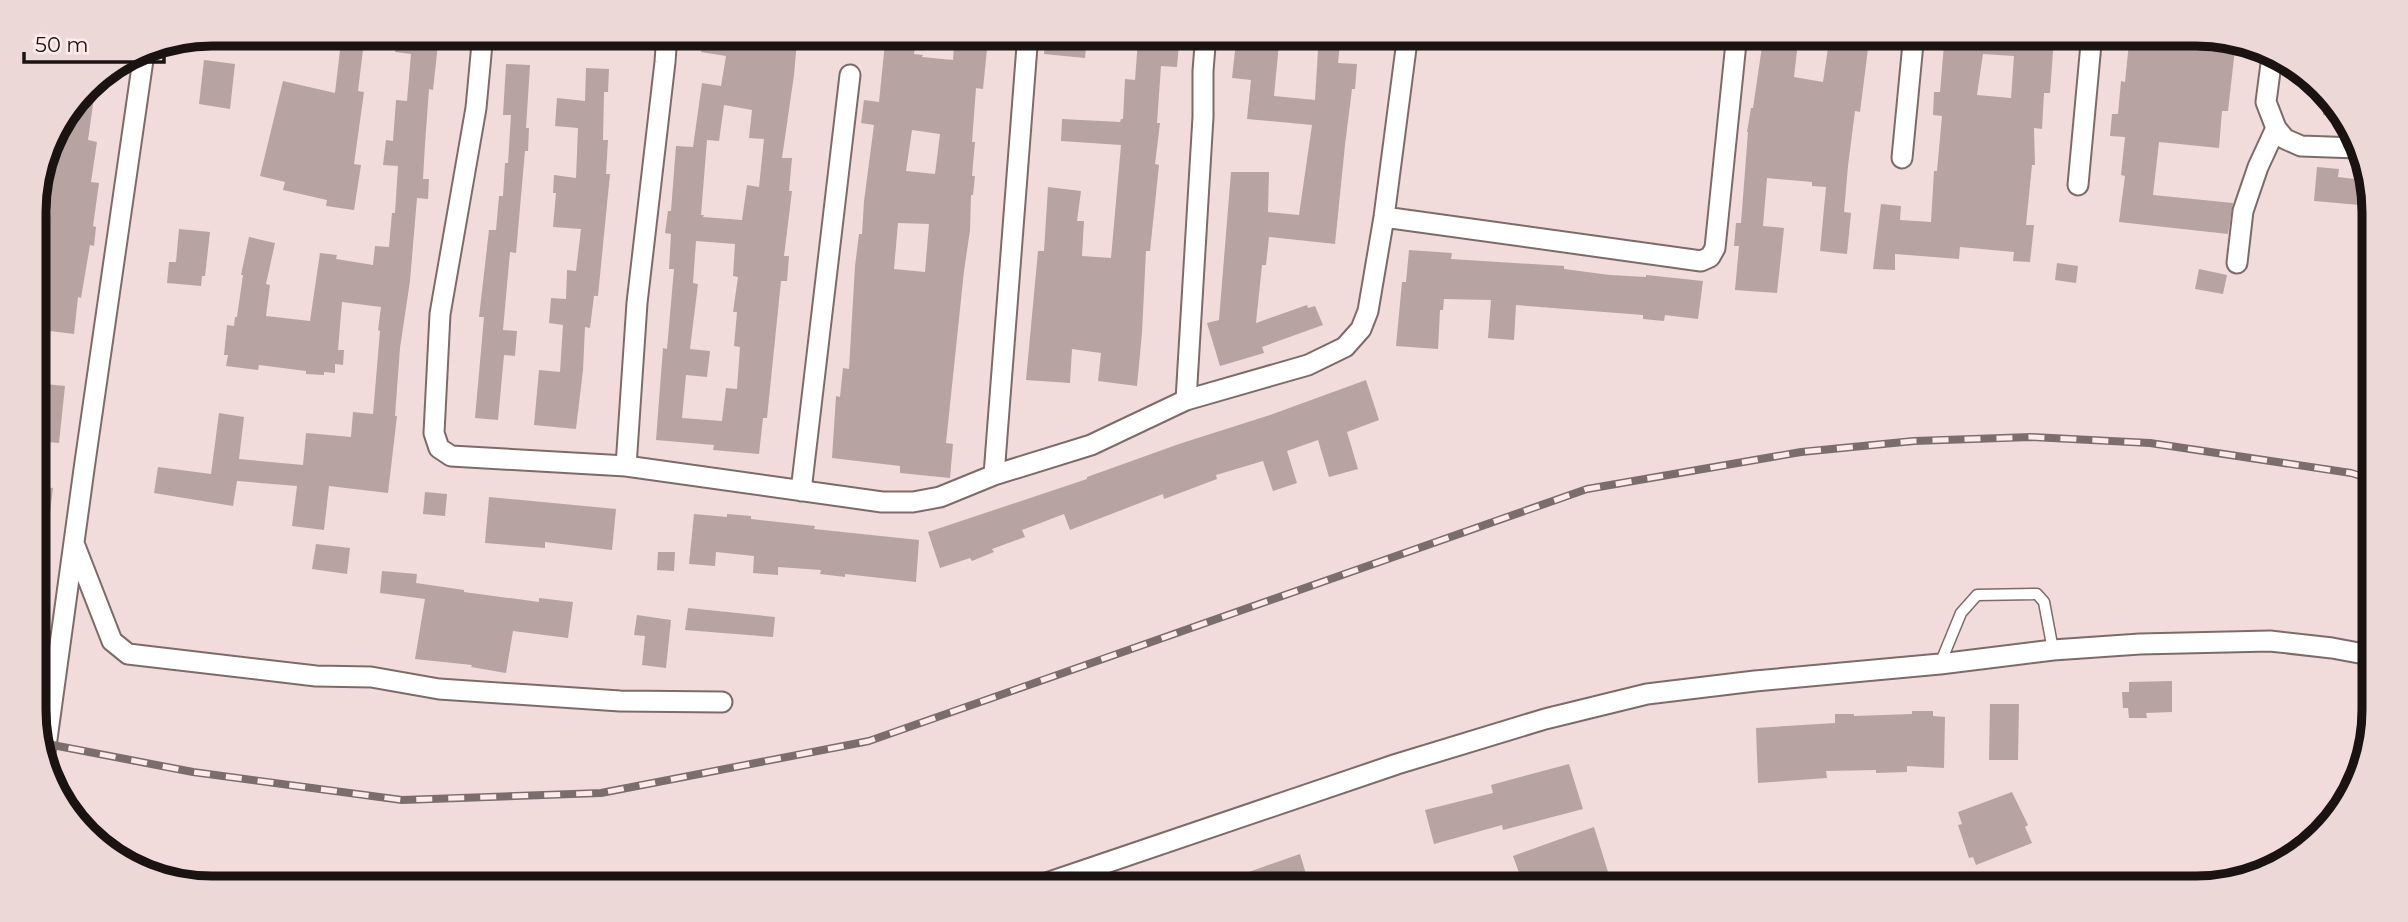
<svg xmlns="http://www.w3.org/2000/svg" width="2408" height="922" viewBox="0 0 2408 922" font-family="Montserrat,sans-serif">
<rect width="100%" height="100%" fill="#f1dcdb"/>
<path fill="#b7a3a2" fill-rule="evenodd" d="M332,33h33l-7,58 6,1 -10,72 7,1 -7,45 -28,-4 1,-6 -44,-10 2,-8 -25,-6 23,-95 52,12 5,-43 -10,-1z
M398,33l41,2 -6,55 -4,-1 -4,55 -2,35h6l-1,20 -11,-1 -7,83 -10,67 -5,68h2l-9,77 -59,-7 -5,44 -32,-4 5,-40 -60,-5 -4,25 -79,-13 4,-26 53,7 8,-61 25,4 -5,42 64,6 3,-32 45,4 2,-25 20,2 7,-83 -2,-1 3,-23 -39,-5 -4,48h6l-1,15 -8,-1v9l-11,-1v3l-18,-1v-3l-47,-6 -1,5 -32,-4 2,-11h-4l3,-30 7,1 1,-9h2l6,-42h-2l8,-38 26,6 -9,41 4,1 -4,31 44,5 10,-68 17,2 -1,4 37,6 2,-19 14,1 3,-34h3l3,-47 -15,-1 3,-25 7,1 3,-41 11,1 4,-47 -16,-2z
M704,33h22l71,8 -3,34 -12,83h10l-3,33h3l-8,65h5l-2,25h-6l-14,137h-4l-4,36 -46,-4 1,-5 -58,-5 7,-92 4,1 7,-80h-5l2,-35 -6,-1 3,-22h3l5,-65 17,1 9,-64 19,3 5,-30 -25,-4zM724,105l28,5 -3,28 15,1 -5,48 -12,-2 -5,35 -39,-3 1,-2h-3l6,-75 12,1zM696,241l39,3 -2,32 5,1 -5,35h4l-3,34 6,1 -3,42 -11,-1 -4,33 -40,-3 4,-43 21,2 3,-26 -20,-2 8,-65 -5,-1z
M886,33h31l-3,21 9,1 -1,2 31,3 2,-27h45l-2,17 -11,-1 -4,40 -7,-1 -4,54h3l-3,34h3l-2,19h-2l-1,35 -6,41 -18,172 7,1 -3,34 -50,-5v-7l-68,-8 4,-62 4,1 3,-29 6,1 6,-103 4,-32h3l2,-33 10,-76 -13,-2 3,-23 15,2zM912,130l28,4 -5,40 -29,-3zM898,223l31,1 -4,48 -31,-3z
M1046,33l41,2 -2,23 -41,-4z
M1237,33h43l-6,63 41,4 4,-67h22l-3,30 19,1 -2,25h-3l-7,56 -10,99 -66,-7 -3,28h-4l-6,58 51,-18 1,3 7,-2 8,19 -61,22 2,6 -44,13 -13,-43 12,-3 12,-148h38l-1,40 31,3 13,-90 -65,-6 4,-39 -19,-2z
M1764,33h35l-5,44 29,5 5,-34h4l2,-15h36l-10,79 -5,-1 -7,55 -4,46 7,1 -4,41 -27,-3 6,-64 -14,-1v-4l-45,-4 -4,48 21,2 -7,65 -42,-3 4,-44h-5l2,-23h5l7,-91h-1l4,-24h2z
M1945,33h47l62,5 -4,55h-6l-2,36 -8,-1 1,37h-3l-6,60h8l-4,37 -17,-1 1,-9 -54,-5 -1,12 -64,-5v16l-22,-1 8,-65 20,2 -1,14 31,2 3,-51h3l5,-55 -9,-1 1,-23h6zM1983,54l31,2 -3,42 -34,-3z
M2130,33h66l40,7 -8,71h-6l-3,37 -60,-6 -6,53 80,8 -5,31 -109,-12 6,-46 -4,-1 4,-38 -15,-1 2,-22h6l3,-33 4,1z
M1138,40l41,3 -2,24 -16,-1 -4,57h3l-5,41 4,1 -9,86h-4l-4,82 -5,53 -39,-5 3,-28 -29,-4 -2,34 -44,-3 12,-129h6l4,-64 33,4 -4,30h7l-2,35 29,2 10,-113 -60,-4 1,-22 58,3 1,-3h2l2,-40 10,1z
M204,60l31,4 -5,45 -31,-5z
M506,64l24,1 -4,63h3l-1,23h-3l-9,102 -6,-1 -7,78 14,1 -2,25 -11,-1 -6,65 -23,-2 9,-101h-5l10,-87h7l3,-34h4l2,-33h3l3,-48h-8z
M586,68l23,1 -1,23h-4l-1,48h5l-2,34h4l-12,122h-4l-4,32 -5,-1 -2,43 -7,59 -42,-4 5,-55 21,2 3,-47 -14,-2 2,-25 15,1 1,-29 9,1 5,-42 -28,-2 3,-34h-3l1,-18 22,3 2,-50 -23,-2 2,-28 28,3z
M97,76l-9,64 9,2 -6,40 8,1 -6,43 3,1 -2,19 -4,-1 -9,53 -3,-1 -4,37 -40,-5v-51l3,-16 7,1 7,-54 -4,-1 7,-48 -4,-1 4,-29z
M2325,94l13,9 6,14 -21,-2z
M2317,167l22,2 -1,8 25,3 -3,25 -46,-4z
M179,229l31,3 -5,44h-3l-1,10 -34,-3 2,-21h7z
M1409,250l43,3 -1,6 113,7v3l46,6 36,2v-2l57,6 -5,38 -33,-4 -1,6 -21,-2v-4l-127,-10 -2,35 -26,-2 3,-38 -47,-1 -1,11h-3l-2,39 -42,-3 6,-64h4z
M2057,263l21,3 -2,17 -21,-3z
M2199,269l28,6 -4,19 -28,-5z
M1366,380l13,40 -32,12 11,37 -29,8 -11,-37 -31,11 10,32 -24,8 -10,-30 -47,14 1,4 -53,20 -1,-5 -93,36 -6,-16 -42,16 3,7 -33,12 2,3 -22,9 -2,-3 -30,10 -12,-36 159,-53v-2l92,-33 91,-29z
M45,384l20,2 -6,57 -21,-2 3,-25h-6v-30l10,1z
M35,486l18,2 -7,58 -10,-1z
M425,492l22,2 -2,22 -22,-2z
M489,497l127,12 -4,41 -67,-8v6l-60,-5z
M694,514l33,3v-3l24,2v3l64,7 -1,3 105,11 -3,42 -71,-8v3l-25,-3 1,-4 -43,-3v8l-25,-2 1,-17 -38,-4 -1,14 -26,-2z
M316,544l34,4 -3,26 -35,-5z
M658,552h17l-1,19 -17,-1z
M382,571l35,3 -1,9 48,7v2l75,10v-4l34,4 -5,36 -55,-7 -7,42 -35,-6 1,-2 -57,-6 10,-60 -45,-6z
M688,608l87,9 -2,20 -88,-7z
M637,615l34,5 -5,48 -24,-3 3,-29 -11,-1z
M2172,681v31l-26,1 1,5h-18l-1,-10h-5l-1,-16h7v-10z
M1990,704h29l-1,56h-29z
M1912,711h21v5l12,1 -1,51 -37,-2v6l-31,1v-3l-50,1 1,7 -69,5 -2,-55 79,-5v-9h19v2l58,-2z
M1569,764l14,45 -80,21 -1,-5 -68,19 -9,-34 68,-17 -2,-8z
M2012,792l16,33 -3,2 7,16 -56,22 -3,-8 -4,1 -11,-33 4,-1 -4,-12z
M1594,827l15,48 -45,14h-39l-12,-33z
M1300,854l8,27 -5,2 2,6h-96v-3z"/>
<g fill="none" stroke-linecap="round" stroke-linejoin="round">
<g stroke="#7d6b6a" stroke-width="13">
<path id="service" d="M1940,664l21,-51 16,-18 60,-1 7,8 9,48"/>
</g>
<g stroke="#7d6b6a" stroke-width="23">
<path id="minor" d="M483,33l-7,75 -36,206 -6,119 5,15 12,8 175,10 256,36h31l27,-5 54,-22 97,-30 95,-45 122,-35 37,-18 16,-18 7,-18 16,-94 24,-184
M2272,56l-6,46 10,26 9,11 16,7 56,2
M1902,158l12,-125
M2078,185l14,-152
M1384,217l317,44 9,-4 5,-9 22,-215
M2237,263l6,-52 15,-44 18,-39
M1186,400l17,-283v-46l3,-38
M626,466l11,-163 28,-241 2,-29
M994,475l34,-442
M801,491l49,-416
M75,546l37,95 16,13 188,22 55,1 68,12 181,12 102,1
M44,761l41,-299 60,-416
M1029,889l368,-125 148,-45 102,-25 108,-13 185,-17 113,-14 87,-6 130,-3 62,7 43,8"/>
</g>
<use href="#service" stroke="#fff" stroke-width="10"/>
<use href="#minor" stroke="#fff" stroke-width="19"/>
<g stroke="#7b6d6c" stroke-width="8">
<path id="rail" d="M37,742l156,30 209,28 199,-7 268,-52 718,-252 214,-37 113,-11 117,-4 119,6 201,30 23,7"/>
</g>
<use href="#rail" stroke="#feeae8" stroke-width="5" stroke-dasharray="16" stroke-linecap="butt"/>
</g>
<path d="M0 0H2408V922H0ZM212 46H2196A166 166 0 0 1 2362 212V710A166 166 0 0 1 2196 876H212A166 166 0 0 1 46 710V212A166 166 0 0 1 212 46Z" fill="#ecd9d7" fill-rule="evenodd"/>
<path fill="none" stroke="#1a1312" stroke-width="9" d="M212 46H2196A166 166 0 0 1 2362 212V710A166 166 0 0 1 2196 876H212A166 166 0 0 1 46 710V212A166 166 0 0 1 212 46Z"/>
<path d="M24 52v10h140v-10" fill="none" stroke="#1a1312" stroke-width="3.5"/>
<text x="35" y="52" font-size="21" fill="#1a1312" stroke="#feeae8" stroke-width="5" paint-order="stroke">50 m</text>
</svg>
